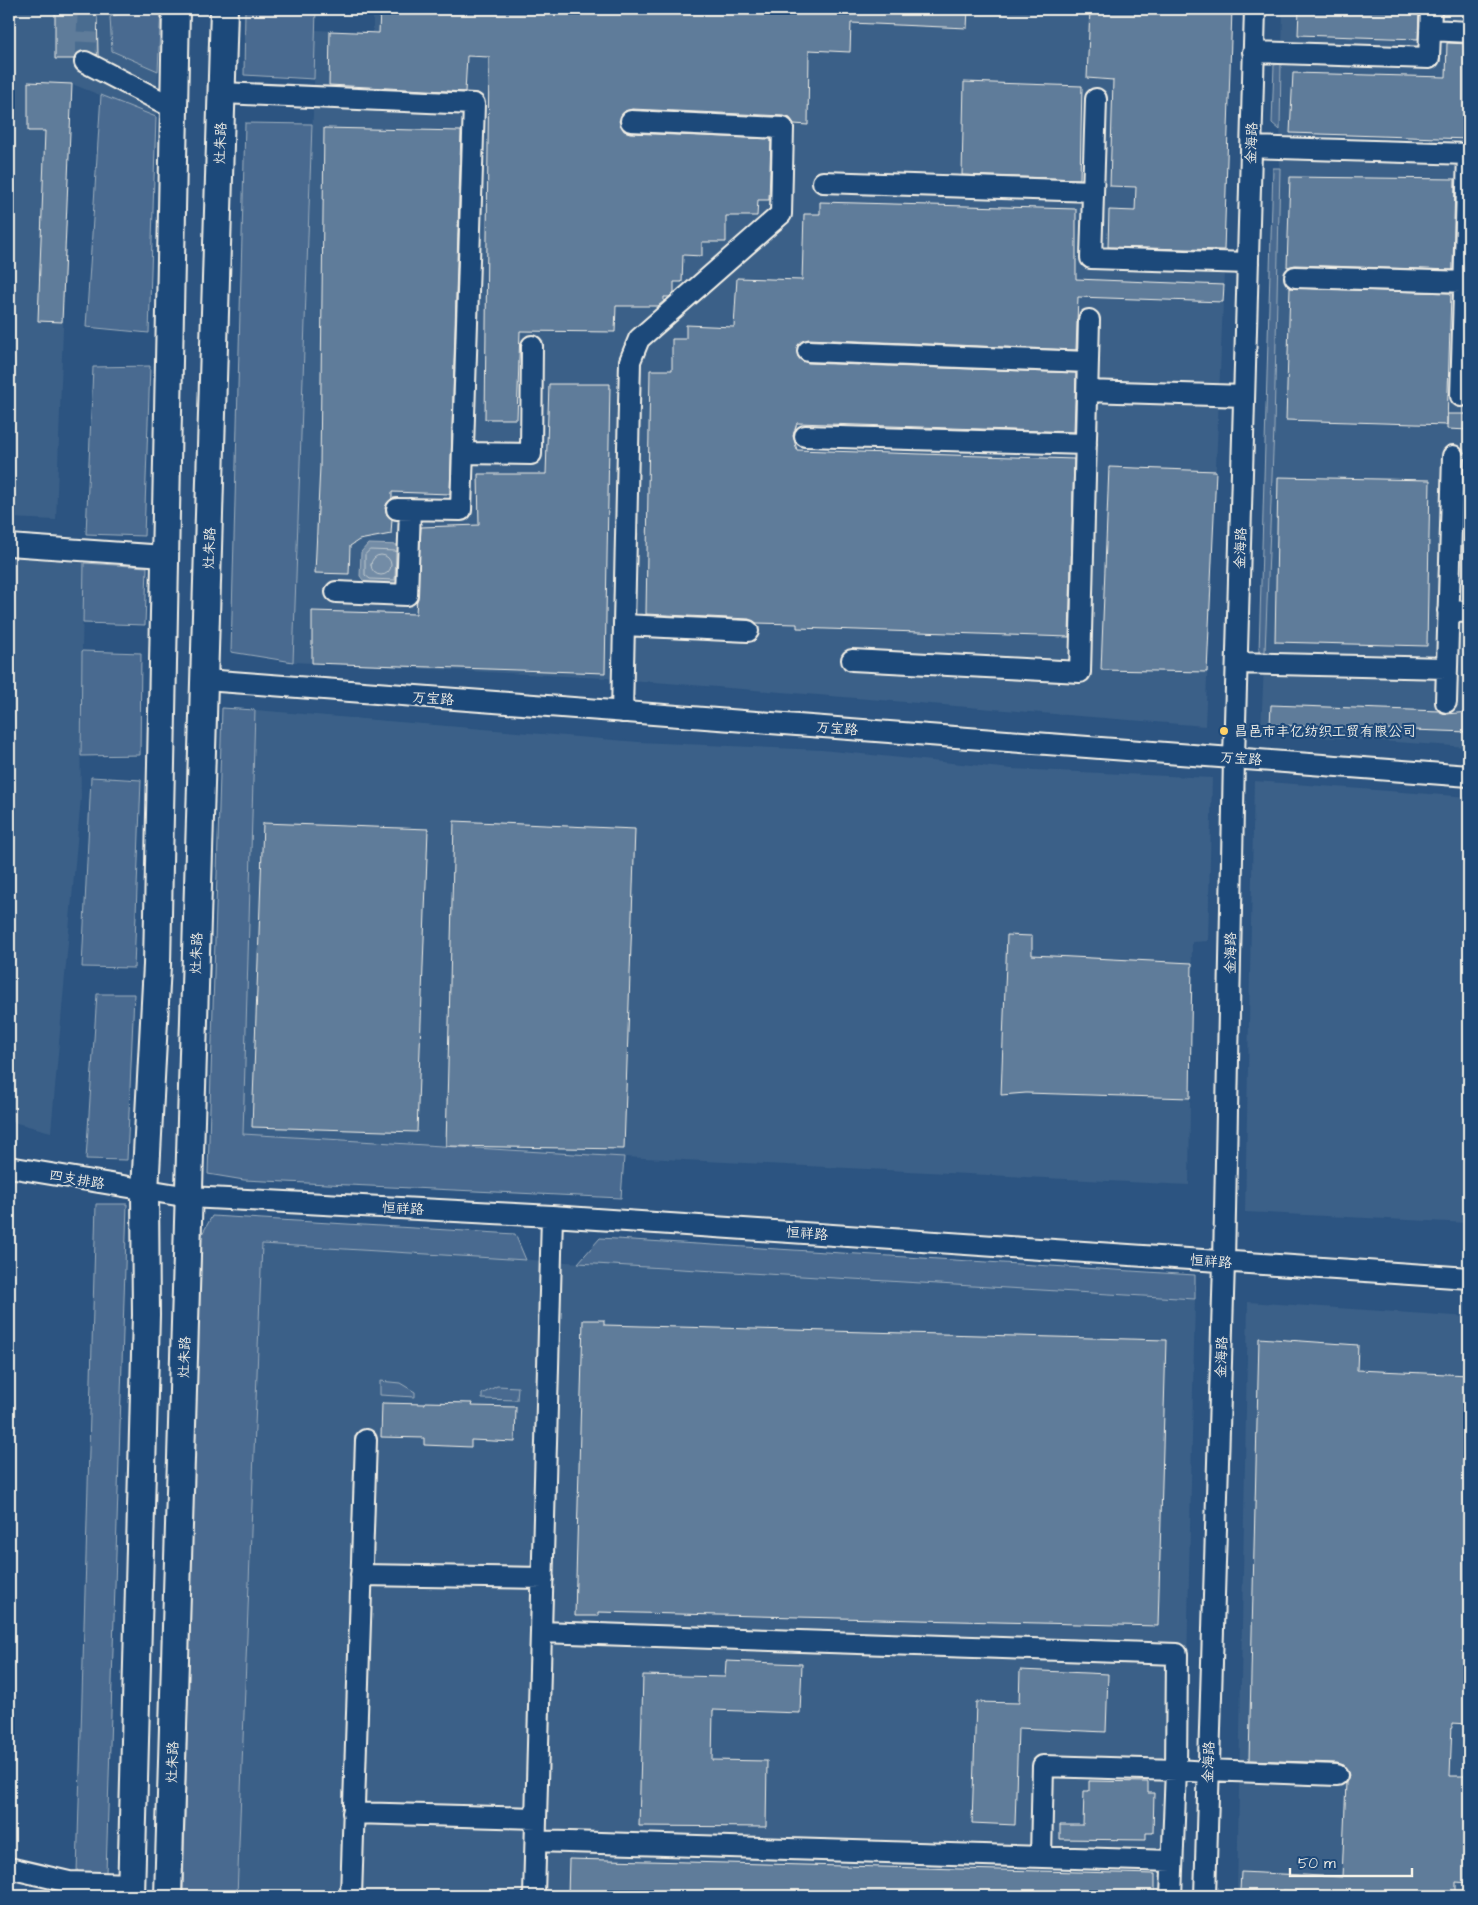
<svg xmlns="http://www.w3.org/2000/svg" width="1478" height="1905" viewBox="0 0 1478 1905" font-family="'Architects Daughter','LXGW WenKai TC',sans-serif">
<rect width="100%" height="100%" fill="#2c5481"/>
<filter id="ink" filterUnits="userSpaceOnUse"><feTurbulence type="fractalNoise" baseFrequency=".02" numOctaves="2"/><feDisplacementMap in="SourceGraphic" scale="10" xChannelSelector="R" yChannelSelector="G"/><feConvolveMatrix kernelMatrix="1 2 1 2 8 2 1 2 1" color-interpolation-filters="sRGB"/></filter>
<g filter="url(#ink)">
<path fill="#3b6088" d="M9,9h152l-5,108 -84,-33 -16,436 -47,-2z
M373,9h859l-9,293 -18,424 -600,-48 -312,-16 23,-632 57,3z
M1283,9h186v738l-208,-14 13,-306z
M9,557l75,6 -4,169 1,65 -30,335 -42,-11z
M255,710l383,32 184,8 190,19 200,9 -4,163 -16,1 -3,243 -565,-28 -381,-23z
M1254,781l215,16v426l-224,-11z
M262,1244l933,55 -13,597h-945z
M1248,1302l221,15v579h-232z"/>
<path fill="#496b90" stroke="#9eaebc" d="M135,9h26l-3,62 -46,-20 -2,-34z
M245,9h71l-2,70 -70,-4z
M1281,64l-1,66 -8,-7 2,-58z
M101,95l55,22 -7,216 -63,-6z
M245,123l67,1 -19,538 -62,-10z
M1273,168h7l-6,259 -9,225h-6z
M150,366l-6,170 -58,-2 7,-167z
M84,563l63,4 -2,58 -62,-2z
M82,651l59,2 -1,102 -59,1z
M222,708l33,2 -12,424 381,23 -3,41 -377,-18 -36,-6z
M91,777l50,3 -7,188 -52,-1z
M97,994h37l-7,166 -41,-1z
M96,1204h31l-21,669h-29z
M212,1216l303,18 11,26 -264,-16 -25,652h-54l17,-658z
M600,1238l595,37v24l-617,-36z
M380,1381l20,2 15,9v5l-35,-2z
M497,1386l21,1 -1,13 -35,-1v-5z"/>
<path fill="#738ca6" stroke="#a7b4c0" d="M368,544l34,1 -2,41 -34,-2 -6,-8 1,-24z"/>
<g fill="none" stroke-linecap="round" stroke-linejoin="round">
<path stroke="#c0c9ce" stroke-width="1" d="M370,550l26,1 -1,29 -25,-1 -5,-4v-20z
M371 565a10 10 0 1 1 20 0a10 10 0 1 1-20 0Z"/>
</g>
<path fill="#5e7b9a" stroke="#f4f1e8" d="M55,9h42l1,46 -14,-5 -6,2 -4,7h-19z
M380,9h588l-1,19 -116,-5 -1,29 -41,-2 -1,75 -14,-1 -4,-6 -6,-2 -152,-7 -7,2 -6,10 5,10 6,2 141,6 -2,61h-11l-1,16h-31v26h-24v14l-19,-1 -1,27h-8v10l-5,5h-5v4l-6,5h-42l-1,26 -95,-1 -3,88h-32l4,-362 -22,-1 -2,36 -136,-7 1,-54 49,2z
M1090,9h142l-8,241 -116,-3 1,-37 26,1 1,-24 -26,-1 3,-106 -26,-2z
M1299,9h120l-1,30 -120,-4z
M1447,43l22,1v95l-179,-6 3,-60 153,4z
M28,82l44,2 -10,238 -24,-1 7,-190h-17z
M964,82l118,4 -2,93 -118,-4z
M324,128l137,3 -11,363 -58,-2v6l-5,5 -2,5 2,7 5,4 -1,15 -32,6 -9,6 -1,28 -34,-1 5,-107z
M1290,177l165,2 -2,91 -158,-5 -8,2z
M820,202l256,7v70l148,6 -1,17 -145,-5 -2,53 -268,-11 -10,6v12l10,6 268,10 -2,59 -277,-9 -4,13 4,14 277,9 -5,178 -272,-9v-4l-41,-1 -7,-4 -103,-5 4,-244h22v-31h14v-14l48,2 3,-49 65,2 2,-66h16z
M1290,288l161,5 -4,132 -161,-5z
M549,384h61l-5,289 -293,-10v-52l104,3 5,-87 58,-2 -1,-51h68z
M1447,414h22v16l-22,-1z
M1109,467l107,4 -9,201 -106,-2z
M1278,477l152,3 -3,166 -152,-4z
M1271,705l168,6 7,3 23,-2v20l-199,-7z
M454,821l181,8 -11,320 -178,-3z
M263,823l165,6 -11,303 -165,-5z
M1007,935l25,1v19l160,8 -2,135 -164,-5 -25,2z
M583,1320h21v5l562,15 -8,286 -560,-14v4h-23z
M1259,1338l99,7 -1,25 112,5v349l-17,-1 -2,53h19v107l-13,-1v14h-82v-3l-91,-3v2l-43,-1 1,-19 101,5 4,-95 3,-7 -5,-10 -7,-2 -88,-3z
M425,1402l47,1 -1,3 45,1 -1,35 -44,-2v7l-47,-2v-7l-43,-1 1,-34 43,1z
M726,1661l76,3 -2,49 -87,-3 -1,50 55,1 -1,66 -127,-1 4,-151 82,2z
M1020,1670l88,4 -2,58 -88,-4 -3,97 -43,-2 4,-121 43,1z
M1089,1781l59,1v11h6l-1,40h-7v7l-86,-1v-14h23l1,-34h5z
M569,1859l586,15v22h-587z"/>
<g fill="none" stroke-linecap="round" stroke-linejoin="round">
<path stroke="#4a6c90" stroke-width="20" stroke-dasharray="20 10" stroke-linecap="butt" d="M85,62l3,-53"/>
<g stroke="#f4f1e8" stroke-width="24">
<path id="minor" d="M1430,30l39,2
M1253,52l176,6 2,-49
M85,62l89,46
M222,93l252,11 -13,406 -64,-1
M1096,99l-5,159 157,5
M1251,147l217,7 -7,242
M823,182l270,9
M1295,277l174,5
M808,351l280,11
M1087,391l157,5
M805,436l281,8
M463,453l68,1 1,-108
M9,545l155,11
M336,592l71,3 3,-86
M1448,611l21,1
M624,625l124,6
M852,660l228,12 9,-352
M1237,663l209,5
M205,680l1264,96
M1446,702l7,-246
M622,712l8,-351 9,-22 142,-125 2,-86 -152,-7
M9,1167l180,30 363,19 917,62
M361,1575l182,3
M541,1632l636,22 -1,116 -133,-4 -2,91
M1208,1770l129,5
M353,1813l183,5
M536,1841l636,20
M9,1868l60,14 62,2
M351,1896l15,-456
M534,1896l18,-680
M1171,1896l5,-126 32,2
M1205,1896l19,-634 10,-504 21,-749"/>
</g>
<g stroke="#f4f1e8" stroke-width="30">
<path id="major" d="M131,1896l15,-581 -1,-124 12,-226 19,-956
M168,1896l56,-1887"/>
</g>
<use href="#minor" stroke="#1f4a7a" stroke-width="20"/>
<use href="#major" stroke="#1f4a7a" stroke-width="26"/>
</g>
</g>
<circle fill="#ffd166" stroke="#1f4a7a" stroke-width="2" cx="1224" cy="731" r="5"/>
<g text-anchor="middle" stroke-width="4.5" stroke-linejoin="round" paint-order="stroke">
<g font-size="14" fill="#f4f1e8" stroke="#1f4a7a">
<text transform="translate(220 143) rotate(-88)" y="5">灶朱路</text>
<text transform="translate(1251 143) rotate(-88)" y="5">金海路</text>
<text transform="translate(209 548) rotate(-88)" y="5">灶朱路</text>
<text transform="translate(1240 548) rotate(-88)" y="5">金海路</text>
<text transform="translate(433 698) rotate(4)" y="5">万宝路</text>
<text transform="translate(837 728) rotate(4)" y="5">万宝路</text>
<text transform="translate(1241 758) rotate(4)" y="5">万宝路</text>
<text transform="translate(196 953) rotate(-88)" y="5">灶朱路</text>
<text transform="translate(1230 953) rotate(-89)" y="5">金海路</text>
<text transform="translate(77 1179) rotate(10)" y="5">四支排路</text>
<text transform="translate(403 1208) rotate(3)" y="5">恒祥路</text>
<text transform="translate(807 1233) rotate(4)" y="5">恒祥路</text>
<text transform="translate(1211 1261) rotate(4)" y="5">恒祥路</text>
<text transform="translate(184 1357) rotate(-88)" y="5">灶朱路</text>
<text transform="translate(1221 1357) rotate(-88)" y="5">金海路</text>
<text transform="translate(172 1762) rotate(-88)" y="5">灶朱路</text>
<text transform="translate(1208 1762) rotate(-88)" y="5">金海路</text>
</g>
<g font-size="14" fill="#f4f1e8" stroke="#1f4a7a" text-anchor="start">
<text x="1234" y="736">昌邑市丰亿纺织工贸有限公司</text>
</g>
</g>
<rect width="1478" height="1905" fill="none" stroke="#1f4a7a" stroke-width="30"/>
<rect x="15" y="15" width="1448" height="1875" fill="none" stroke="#f4f1e8" stroke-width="2" filter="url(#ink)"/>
<path d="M1290 1868v8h122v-8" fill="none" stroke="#f4f1e8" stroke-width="2.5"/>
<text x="1298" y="1868" font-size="15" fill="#f4f1e8" stroke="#1f4a7a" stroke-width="4" paint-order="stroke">50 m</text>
</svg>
